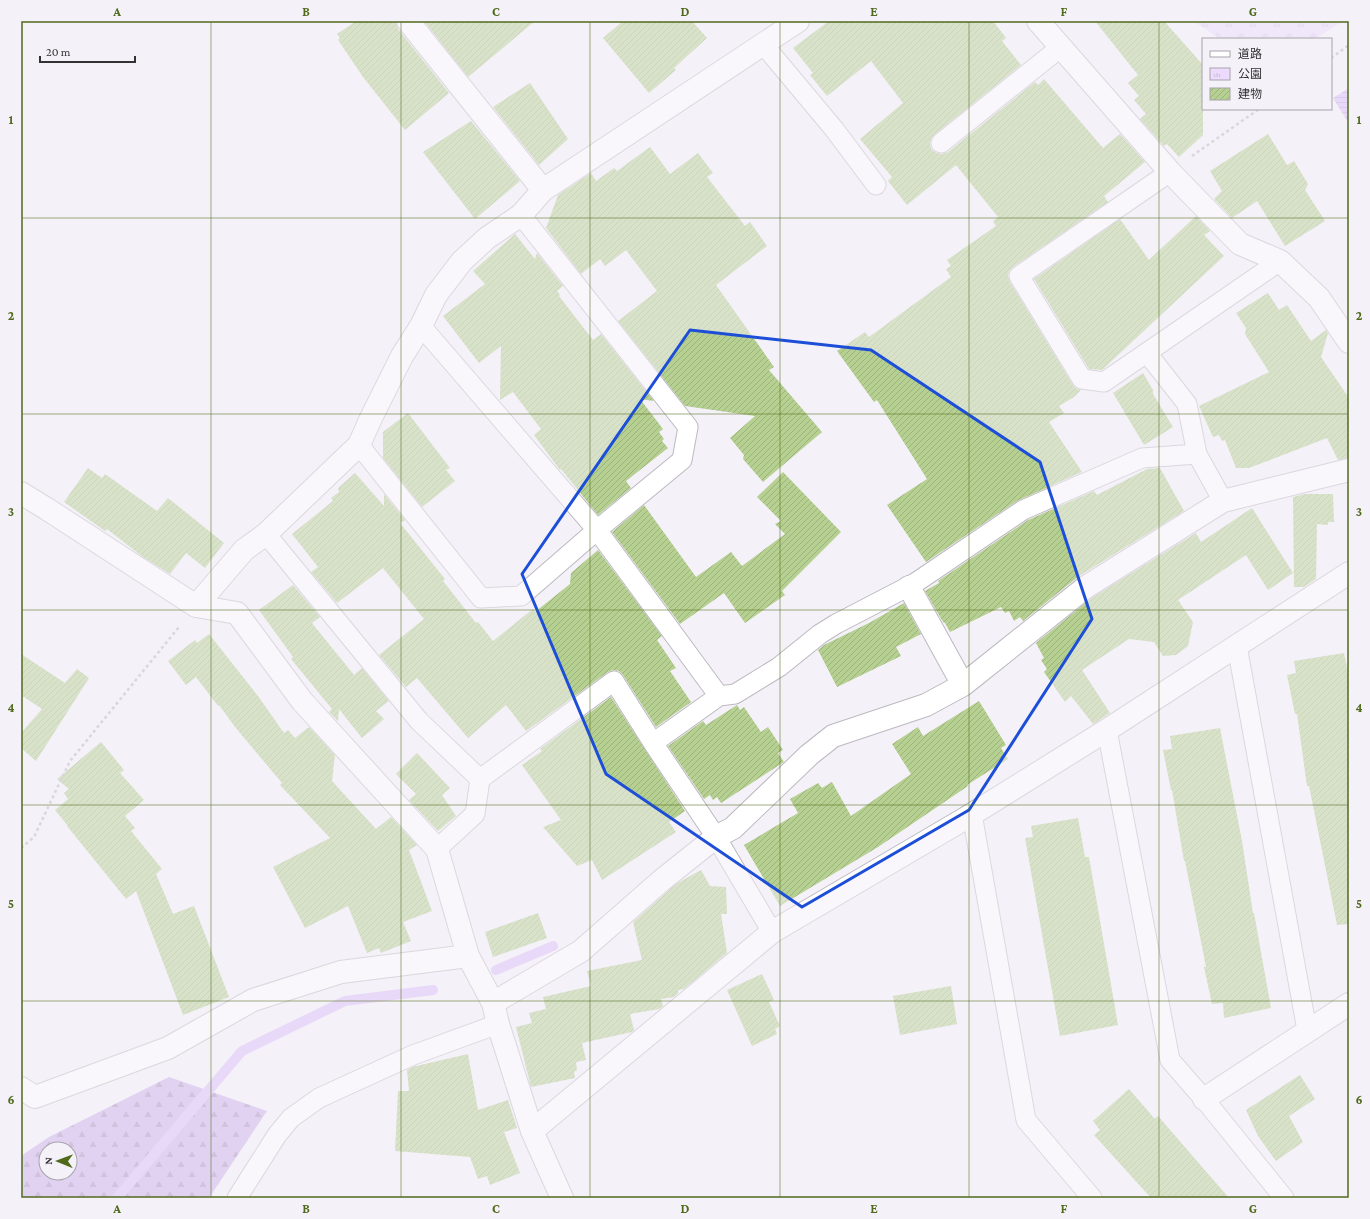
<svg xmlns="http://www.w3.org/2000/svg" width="1370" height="1219" viewBox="0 0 1370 1219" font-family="'Crimson Pro','Noto Sans JP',serif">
<defs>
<pattern id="forest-firs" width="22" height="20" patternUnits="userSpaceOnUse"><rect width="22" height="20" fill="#ccade9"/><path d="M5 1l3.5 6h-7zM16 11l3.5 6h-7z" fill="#a68dbe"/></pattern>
<pattern id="park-tufts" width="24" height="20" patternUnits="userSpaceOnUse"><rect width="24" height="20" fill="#ecdbfc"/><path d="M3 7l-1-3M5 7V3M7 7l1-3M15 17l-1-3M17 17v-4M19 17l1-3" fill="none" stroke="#cbbcd9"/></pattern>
<pattern id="water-rules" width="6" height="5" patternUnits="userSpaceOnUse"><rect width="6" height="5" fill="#dcbdfa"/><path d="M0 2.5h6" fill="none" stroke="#bda3d7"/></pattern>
<pattern id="building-hatch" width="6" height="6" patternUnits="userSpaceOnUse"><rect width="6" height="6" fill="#b6d091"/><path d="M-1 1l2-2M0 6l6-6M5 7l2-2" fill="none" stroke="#9db37e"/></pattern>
</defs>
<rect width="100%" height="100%" fill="#f4f1f8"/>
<path fill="url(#forest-firs)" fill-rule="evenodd" d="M169,1077l98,34 -58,87h-188v-42l28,-19zM46,1149h24v24h-24z"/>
<path fill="url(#park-tufts)" d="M1193,21h150l-28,18h-95z"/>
<path fill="url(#water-rules)" d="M1349,88v36l-16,-26z"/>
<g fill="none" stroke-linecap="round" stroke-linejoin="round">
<path stroke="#dcbdfa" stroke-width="10" d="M496,970l57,-24
M117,1198l125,-147 103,-50 88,-11"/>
</g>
<path fill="url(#building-hatch)" d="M356,21h40l2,8 51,64 -44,37 -42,-53 -25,-37 2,-2 -3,-4z
M424,21h111l-67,56z
M623,21h69l15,17 -33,30 2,2 -27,23 -46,-55z
M829,21h164l13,17 -4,3 19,24 -87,70 -3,4 -1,6 2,5 5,3 5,1 6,-2 87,-70 3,3 6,-6 59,69 17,-14 25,28 -41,34 4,6 -95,65 -4,4 -1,5 2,6 63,103 3,3 5,2 -7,7 -15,9 5,7 -15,9 33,50 -65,29 -91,61 -39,-57 40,-26 -50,-79 -3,2 -37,-51 28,-19 4,5 82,-60 -5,-8 5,-3 -4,-6 49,-34 -3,-5 5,-4 -42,-52 -49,40 -19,-24 4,-4 -32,-38 43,-36 -32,-42 -44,35 -17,-21 3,-2 -20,-25z
M1095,21h69l39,44v70l-24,22 -12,-13 -3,2 -24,-27 6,-5 -12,-14 5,-4 -11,-13 10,-8z
M530,83l38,56 -29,26 -46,-58z
M471,121l49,60 -45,38 -52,-67z
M1268,134l19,31 7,-4 14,23 -3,6 20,31 -40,25 -28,-45 -25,17 -18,-19 8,-8 -12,-20z
M650,147l20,27 28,-21 15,20 -6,4 38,49 5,-4 17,24 -51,39 58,82 -5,3 53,62 -59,50 -20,-23 1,-4 -14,-17 25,-22 -70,-10 -67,-85 39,-30 -31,-41 -21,16 -5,-7 -19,15 -35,-46 12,-33 33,-22 5,8 18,-13 3,3z
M1196,216l14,15 -6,4 20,21 -122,114 -13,-1 -55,-90 86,-60 29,41z
M515,234l20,25 2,-6 26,33 -6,5 3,4 -1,1 34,44 8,-6 53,67 -14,-2 23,30 -4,3 5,7 -2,2 6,7 -42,33 5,7 -33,27 -37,-46 -1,1 -26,-35 7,-6 -28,-37 -13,8 1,-54 -22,17 -36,-47 42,-32 -12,-13z
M1268,293l11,17 8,-5 24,36 15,-11 2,3 -7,24 28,41v60l-11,2 -11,-22 -78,30h-13l-11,-28 -3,1 -3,-6 -6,2 -14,-31 70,-34 -24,-38 1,-6 -10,-15z
M1143,373l10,17v4l20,33 -29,18 -31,-52z
M408,413l42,55 -4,2 9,11 -33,26 -39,-49v-26z
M88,468l14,10 3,-4 52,37 11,-13 56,45 -19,25 -19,-15 -16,21 -27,-17 -36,-28 -2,2 -41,-29z
M1160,468l24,43 -105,65 -56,45 -3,-4 -6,4 -5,-10 -4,2 -4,-6 -51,25 -5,-9 -2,-1 -18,-31 14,-8 -1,-2 90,-61 66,-29 3,4 50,-26z
M783,472l58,60 -59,59 3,4 -40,28 -21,-30 -44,31 -68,-92 32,-27 52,72 35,-25 11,14 43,-32 -10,-10 6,-3 -24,-24z
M355,473l29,33v-12l21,26 -5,3 45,56 -2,2 33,42 2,-1 15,19 40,-32 2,3 35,-28 1,-11 27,-23 64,86 -5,4 19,28 -6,3 21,31 -35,25 -33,-52 -4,-4 -6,-1 -5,2 -82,59 -20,-26 -38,33 -51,-60 -11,9 -27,-32 45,-36 -41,-51 -46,35 -26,-31 7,-5 -26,-33 41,-33 -2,-3 8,-6 -1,-4z
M1305,494h28l1,28h-6v3l-11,-1 -1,55 -12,8h-10l-1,-90z
M1252,508l41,65 -25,17 -22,-35 -68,45 15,22 -5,24 -12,9 -13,1 -9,-14 -25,-3 -47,31 28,43 -17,11 -22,-28 -6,6 -21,-30 3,-3 -6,-9 3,-2 -8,-15 57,-46 103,-64 5,9z
M293,585l27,32 -8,6 42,52 8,-7 27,33 -13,10 8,8 -22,19 -23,-29 -1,12 -9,-9 3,-3 -41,-50 2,-2 -34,-47z
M904,603l17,31 -25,13 5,9 -64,31 -19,-37 6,-5 45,-22z
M209,634l49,62 26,37 4,-3 7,8 14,-11 26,28 -3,26 44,48 15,-12 26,28 -8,5 23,61 -29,11 8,19 -30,12 -2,-5 -12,5 -19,-47 -43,22 -32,-61 57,-29 -50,-53 2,-2 -47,-56 -16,-22 -1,1 -22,-29 -10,8 -18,-24 27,-21 2,3z
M1344,653l5,25v246l-12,1 -28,-139h-2l-10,-72h-2l-8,-39 9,-2 -2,-12z
M21,654l44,29 12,-14 12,9 -53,83 -15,-13v-15l21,-24 -21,-14z
M611,697l74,114 -16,11 7,10 -74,48 -10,-20 -15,6 -34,-39 18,-7 -39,-55 20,-14 -2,-2z
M979,701l27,44 -5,3 7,11 -41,26 1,1 -90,61 -98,59 -36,-61 54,-32 -8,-14 28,-16 4,5 10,-6 19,34 60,-42 -19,-30 26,-17 5,9z
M737,705l3,5 4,-3 17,25 7,-5 15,23 -5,3 6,9 -63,41 -4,-6 -4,3 -3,-5 -6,4 -36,-53 35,-25 3,4z
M1220,728l22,113 11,72h1l17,95 -47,10 -1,-15 -11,1 -8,-37h2l-21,-106h-1l-12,-71h-1l-8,-40 9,-1 -2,-13z
M101,742l23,28 -4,3 24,27 -19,16 10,12 -4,3 31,38 -6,5 17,40 21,-8 35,91 -46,18 -47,-124 -10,8 -59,-73h1l-13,-16 13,-11 -4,-6 5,-4 -12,-10z
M417,753l33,35 -8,7 14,21 -18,15 -29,-31 7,-6 -20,-20z
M1078,818l7,39h4l29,168 -58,11 -35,-198 8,-1 -2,-11z
M701,870l9,16 16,1 1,27h-6l6,39 -43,36 -6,1v3l-4,4 -13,2 2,7 -4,3 -29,5 4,16 -2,2 -50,11 4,17 -10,2 1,8 -3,2 1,6 -44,9 -15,-60 16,-4 -3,-10 17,-4 -3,-12 48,-11 -4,-15 55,-11 -9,-38 43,-38z
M538,913l9,25 -54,19 -8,-25z
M762,974l12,26 -5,2 11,24 -5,3 2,5 -25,12 -25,-56z
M951,986l6,38 -57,11 -7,-39z
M468,1054l10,56 30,-10 9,28 -13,4 16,41 -30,12 -3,-9 -9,3 -8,-22 -75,-6 3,-60h11l-2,-21 5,-3z
M1300,1075l15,24 -26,17 14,26 -27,19 -18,-25 -12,-26z
M1129,1089l26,30 3,-3 71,82h-78l-57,-63 6,-5 -7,-9z"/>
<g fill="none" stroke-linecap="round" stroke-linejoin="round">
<g stroke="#bcb9c0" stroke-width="21">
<path id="lane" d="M763,44l71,85 42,56
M941,143l120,-96
M1170,172l-151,104 63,103 22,3 176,-121
M421,326l176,204 122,166
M1147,353l40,51 10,50 26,47
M359,445l122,153 40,-2 76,-66 85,-70 6,-33 -167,-212
M266,534l153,187 61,58 134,-98 39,62 63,94 56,95
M1237,646l70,384
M1107,730l63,330 34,39 80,99
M653,743l66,-47 16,-2 44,-27 41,-33 16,-10 79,-41 108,-73 119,-52 55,-4
M972,814l54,306 66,78
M437,849l38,-35 5,-35
M237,1198l40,-63 14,-17 28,-20 94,-43 85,-31"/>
</g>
<g stroke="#bcb9c0" stroke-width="24">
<path id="street" d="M408,21l135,169
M1038,21l132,151 70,72 40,17 39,37 30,44
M21,493l26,16 149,97 41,7 65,88 135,148 31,107 25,47 5,21 34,107 30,67
M909,587l54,98
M196,606l48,-56 22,-16 93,-89 12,-27 31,-62 19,-30 15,-31 26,-34 25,-23 34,-23 22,-25 255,-169
M493,1003l88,-52 81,-71 54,-43 17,-9 76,-73 24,-19 93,-31 37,-20 123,-98 137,-86 126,-31
M21,1088l14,9 133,-49 85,-48 88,-28 127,-16
M1204,1099l145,-95
M532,1131l240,-199 194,-114 141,-88 242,-157"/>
</g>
<path stroke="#bab7bd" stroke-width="2.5" stroke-dasharray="3 3" stroke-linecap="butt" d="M1331,58l18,-13
M1192,156l67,-47
M21,848l13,-11 36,-76 109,-134"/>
<use href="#lane" stroke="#fff" stroke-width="19"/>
<use href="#street" stroke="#fff" stroke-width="22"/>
</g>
<path d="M0 0H1370V1219H0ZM690,330l181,20 169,112 52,157 -123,191 -167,97 -196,-133 -84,-200z" fill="#f4f1f8" fill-opacity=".55" fill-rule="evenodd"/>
<path fill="none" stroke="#1d4ed8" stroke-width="3" stroke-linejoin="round" d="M690,330l181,20 169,112 52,157 -123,191 -167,97 -196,-133 -84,-200z"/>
<path fill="none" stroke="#506a1c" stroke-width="1" stroke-opacity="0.55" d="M211,21v1177M401,21v1177M590,21v1177M780,21v1177M969,21v1177M1159,21v1177M21,218h1328M21,414h1328M21,610h1328M21,805h1328M21,1001h1328"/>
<rect width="1370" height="1219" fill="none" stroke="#f4f1f8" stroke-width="44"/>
<rect x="1202" y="38" width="130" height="72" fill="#f4f1f8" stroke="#a7a4aa"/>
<rect x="1210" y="51" width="20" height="6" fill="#ffffff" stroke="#a7a4aa"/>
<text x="1238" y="58" font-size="12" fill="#333134">道路</text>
<rect x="1210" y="68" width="20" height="12" fill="url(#park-tufts)" stroke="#a7a4aa"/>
<text x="1238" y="78" font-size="12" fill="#333134">公園</text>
<rect x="1210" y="88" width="20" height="12" fill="url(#building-hatch)" stroke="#a7a4aa"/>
<text x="1238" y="98" font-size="12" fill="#333134">建物</text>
<g transform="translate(58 1161) rotate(271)"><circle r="19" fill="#f4f1f8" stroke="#a7a4aa"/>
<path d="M0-3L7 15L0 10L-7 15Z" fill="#506a1c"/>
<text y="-6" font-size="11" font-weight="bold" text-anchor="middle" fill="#333134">N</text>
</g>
<path d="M40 56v6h95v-6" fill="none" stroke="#333134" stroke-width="2"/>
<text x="46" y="56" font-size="12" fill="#333134" stroke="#f4f1f8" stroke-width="3" paint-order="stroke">20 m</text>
<rect x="22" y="22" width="1326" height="1175" fill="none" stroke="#506a1c" stroke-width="1.5"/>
<g font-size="13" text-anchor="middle" font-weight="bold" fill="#506a1c">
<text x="117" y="16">A</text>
<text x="306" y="16">B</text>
<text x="496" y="16">C</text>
<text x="685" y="16">D</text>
<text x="874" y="16">E</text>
<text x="1064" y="16">F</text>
<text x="1253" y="16">G</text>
<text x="11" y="124">1</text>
<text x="1359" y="124">1</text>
<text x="11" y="320">2</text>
<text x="1359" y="320">2</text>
<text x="11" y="516">3</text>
<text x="1359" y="516">3</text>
<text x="11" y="712">4</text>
<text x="1359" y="712">4</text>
<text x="11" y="908">5</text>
<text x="1359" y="908">5</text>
<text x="11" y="1104">6</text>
<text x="1359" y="1104">6</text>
<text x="117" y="1213">A</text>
<text x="306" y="1213">B</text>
<text x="496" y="1213">C</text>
<text x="685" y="1213">D</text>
<text x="874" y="1213">E</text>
<text x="1064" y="1213">F</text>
<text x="1253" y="1213">G</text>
</g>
</svg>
